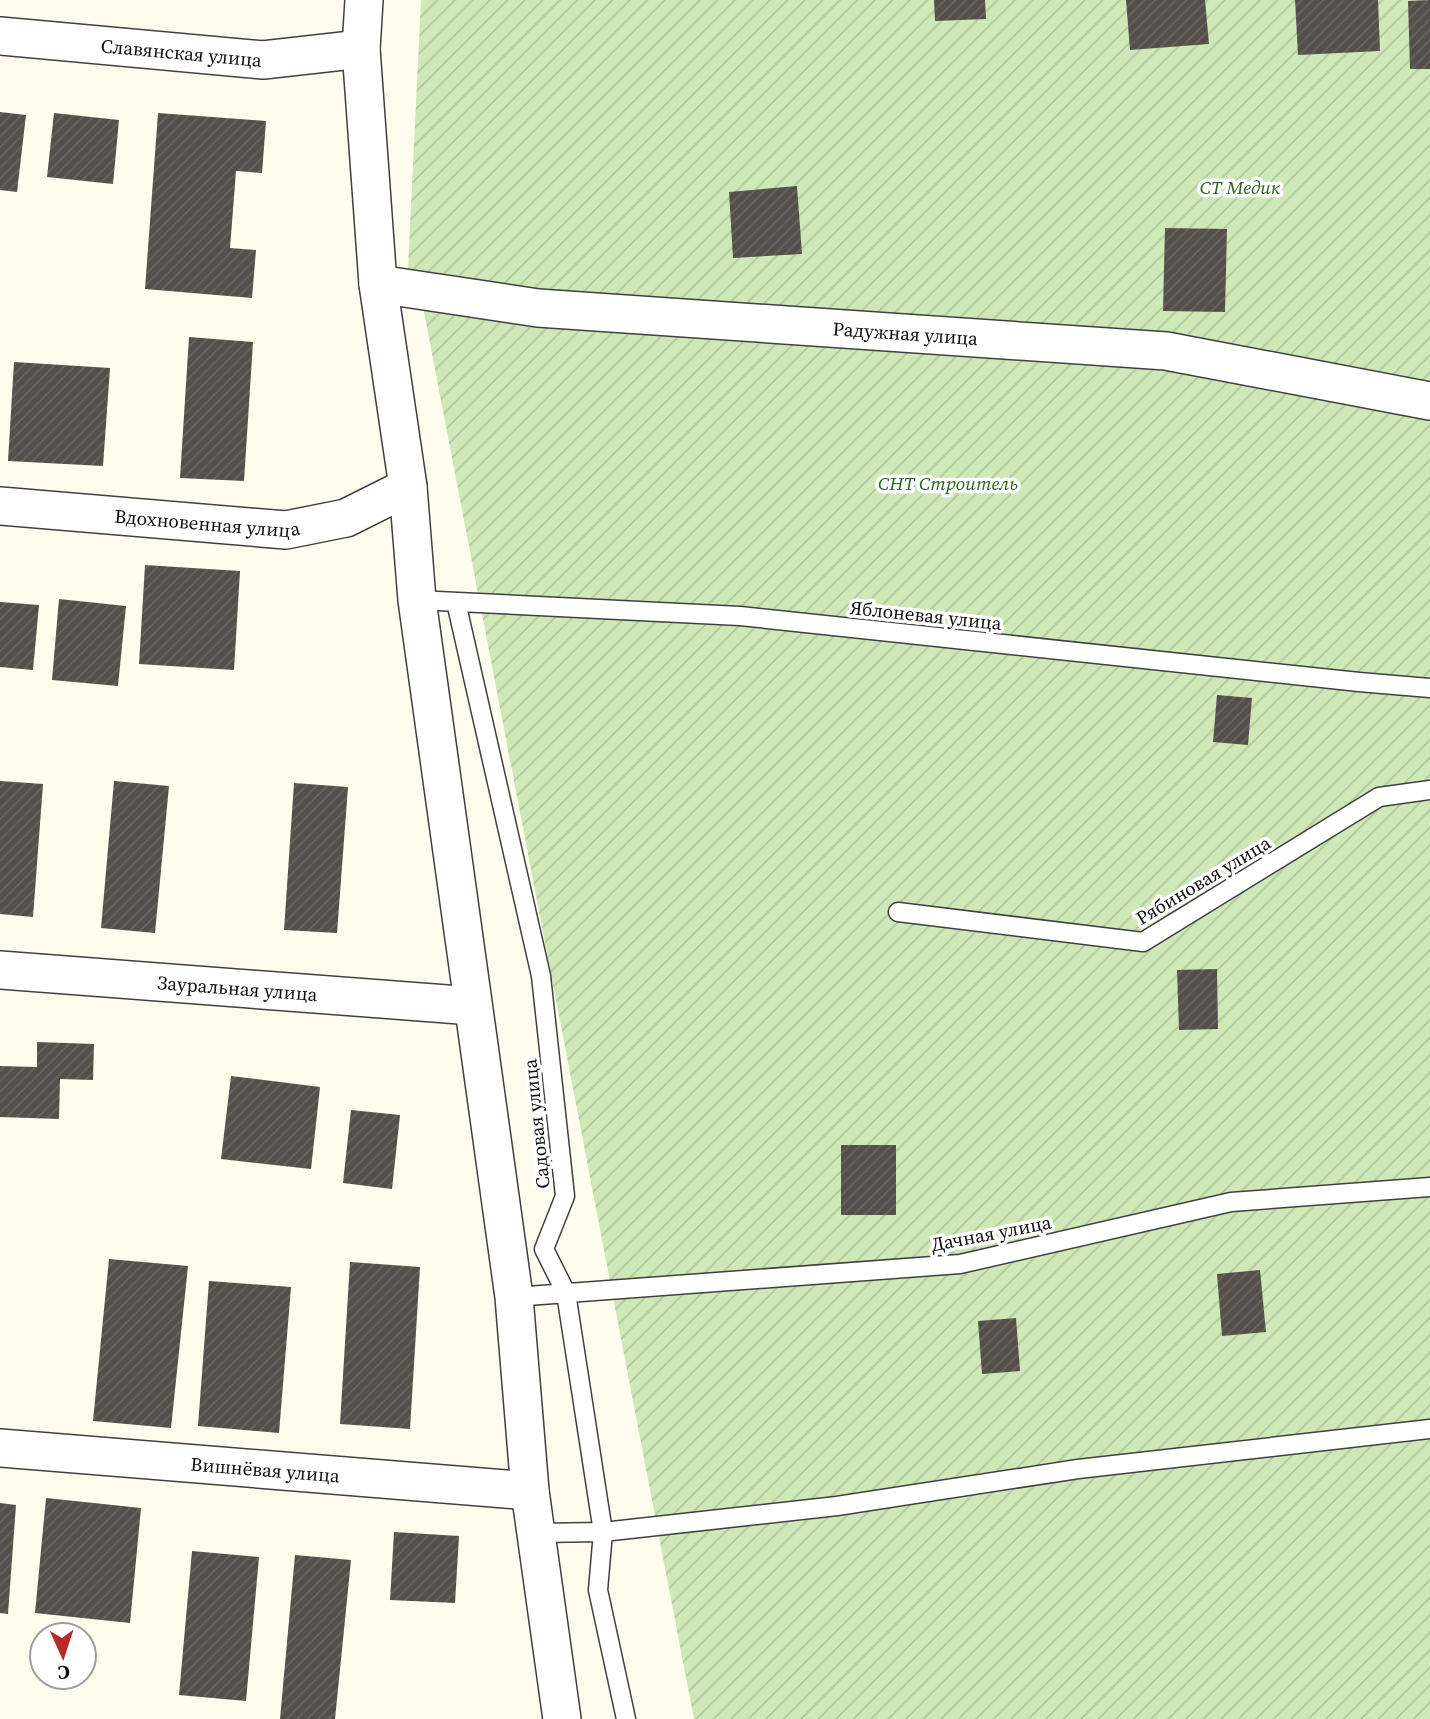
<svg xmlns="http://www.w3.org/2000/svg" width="1430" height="1719" viewBox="0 0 1430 1719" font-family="'Source Serif 4',serif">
<defs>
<pattern id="garden-furrows" width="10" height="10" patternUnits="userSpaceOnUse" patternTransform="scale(1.75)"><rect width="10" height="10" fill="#cee8b8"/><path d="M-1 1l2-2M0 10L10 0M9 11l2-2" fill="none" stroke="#b0c69d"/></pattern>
<pattern id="building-hatch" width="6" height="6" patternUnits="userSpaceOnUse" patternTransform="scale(1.75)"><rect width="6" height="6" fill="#554f49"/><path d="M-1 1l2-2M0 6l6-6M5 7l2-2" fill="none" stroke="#68645f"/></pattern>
</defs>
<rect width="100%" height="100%" fill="#fefced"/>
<path fill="url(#garden-furrows)" d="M421,0h1009v1719h-736l-274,-1428 -13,-2z"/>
<path fill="url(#building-hatch)" d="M934,0h51l1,19 -51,2z
M1126,0h79l4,44 -79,6z
M1295,0h83l2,51 -82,4z
M1430,0v69h-20l-2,-68z
M0,112l26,3 -9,77 -17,-2z
M54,113l65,7 -6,64 -66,-7z
M158,113l108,8 -4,52 -26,-2 -6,77 26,2 -4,48 -107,-9z
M797,186l5,68 -69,4 -4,-66z
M1165,228l62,1 -2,83 -62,-1z
M189,337l64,5 -9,139 -64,-3z
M14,362l96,6 -7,98 -95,-5z
M145,565l95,6 -6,99 -95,-6z
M59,599l67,7 -8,80 -66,-6z
M0,602l39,3 -6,65 -33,-3z
M1217,695l35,3 -4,47 -35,-3z
M0,781l43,3 -10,133 -33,-3z
M114,781l55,5 -14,147 -54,-5z
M294,783l54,4 -11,146 -53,-3z
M1217,969l1,60 -39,1 -2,-60z
M37,1042l57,2 -1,36 -33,-1 -1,40 -59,-2v-51l37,1z
M231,1076l89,11 -9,82 -90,-10z
M351,1110l49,5 -8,74 -49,-6z
M841,1145h55v70h-55z
M109,1259l79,7 -17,162 -78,-7z
M350,1262l70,5 -10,162 -70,-5z
M1260,1270l6,62 -44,4 -5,-62z
M209,1281l82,6 -12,146 -81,-7z
M1016,1318l4,53 -38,3 -4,-53z
M46,1498l95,10 -11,115 -95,-10z
M0,1503l16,2 -8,109 -8,-1z
M394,1532l65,4 -4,67 -65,-3z
M192,1551l67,6 -13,144 -67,-6z
M295,1555l56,5 -16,159h-55z"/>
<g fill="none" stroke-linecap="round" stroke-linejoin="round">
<g stroke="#404040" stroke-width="21">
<path id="service" d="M417,600l323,16 619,66 71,6
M456,602l85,374 24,220 -21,53 22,44 37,239 -5,58 28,129
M898,912l245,30 236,-145 51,-7
M514,1297l446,-33 271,-62 199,-15
M536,1533l67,-1 234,-26 241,-37 352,-40"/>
</g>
<g stroke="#404040" stroke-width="40">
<g id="minor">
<path d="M364,0l-3,49 17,235 30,203 9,113 97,697 16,194 32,228"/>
<path id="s1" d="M0,36l263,24 98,-11"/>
<path id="s2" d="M378,284l160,24 628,43 264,50"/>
<path id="s3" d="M0,506l286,24 60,-12 62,-31"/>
<path id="s4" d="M0,970l473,36"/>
<path id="s5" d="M0,1448l530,43"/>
</g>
</g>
<use href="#service" stroke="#fff" stroke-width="18"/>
<use href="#minor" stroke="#fff" stroke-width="37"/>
</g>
<g text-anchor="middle" stroke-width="7" stroke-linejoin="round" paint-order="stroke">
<g font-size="19" fill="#0d0d0d" stroke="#fff">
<text dy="7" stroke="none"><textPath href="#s1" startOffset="182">Славянская улица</textPath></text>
<text dy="7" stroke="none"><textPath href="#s2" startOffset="530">Радужная улица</textPath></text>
<text dy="7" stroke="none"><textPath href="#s3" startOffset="208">Вдохновенная улица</textPath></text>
<text transform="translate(926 615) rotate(6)" y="7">Яблоневая улица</text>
<text transform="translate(1203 880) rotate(-31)" y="7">Рябиновая улица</text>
<text dy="7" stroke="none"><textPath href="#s4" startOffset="238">Зауральная улица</textPath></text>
<text transform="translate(536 1124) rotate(-96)" y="7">Садовая улица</text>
<text transform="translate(991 1233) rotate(-11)" y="7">Дачная улица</text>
<text dy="7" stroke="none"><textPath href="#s5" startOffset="266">Вишнёвая улица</textPath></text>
</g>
<g font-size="19" font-style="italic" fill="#2a631f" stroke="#fff">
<text x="1240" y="194">СТ Медик</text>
<text x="948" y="490">СНТ Строитель</text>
</g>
</g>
<g transform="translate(63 1656) rotate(177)"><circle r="33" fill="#ffffff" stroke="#9e9e9e" stroke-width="2"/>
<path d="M0-5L12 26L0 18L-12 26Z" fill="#b92929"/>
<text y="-10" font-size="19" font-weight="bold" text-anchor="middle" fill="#0d0d0d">С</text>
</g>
</svg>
